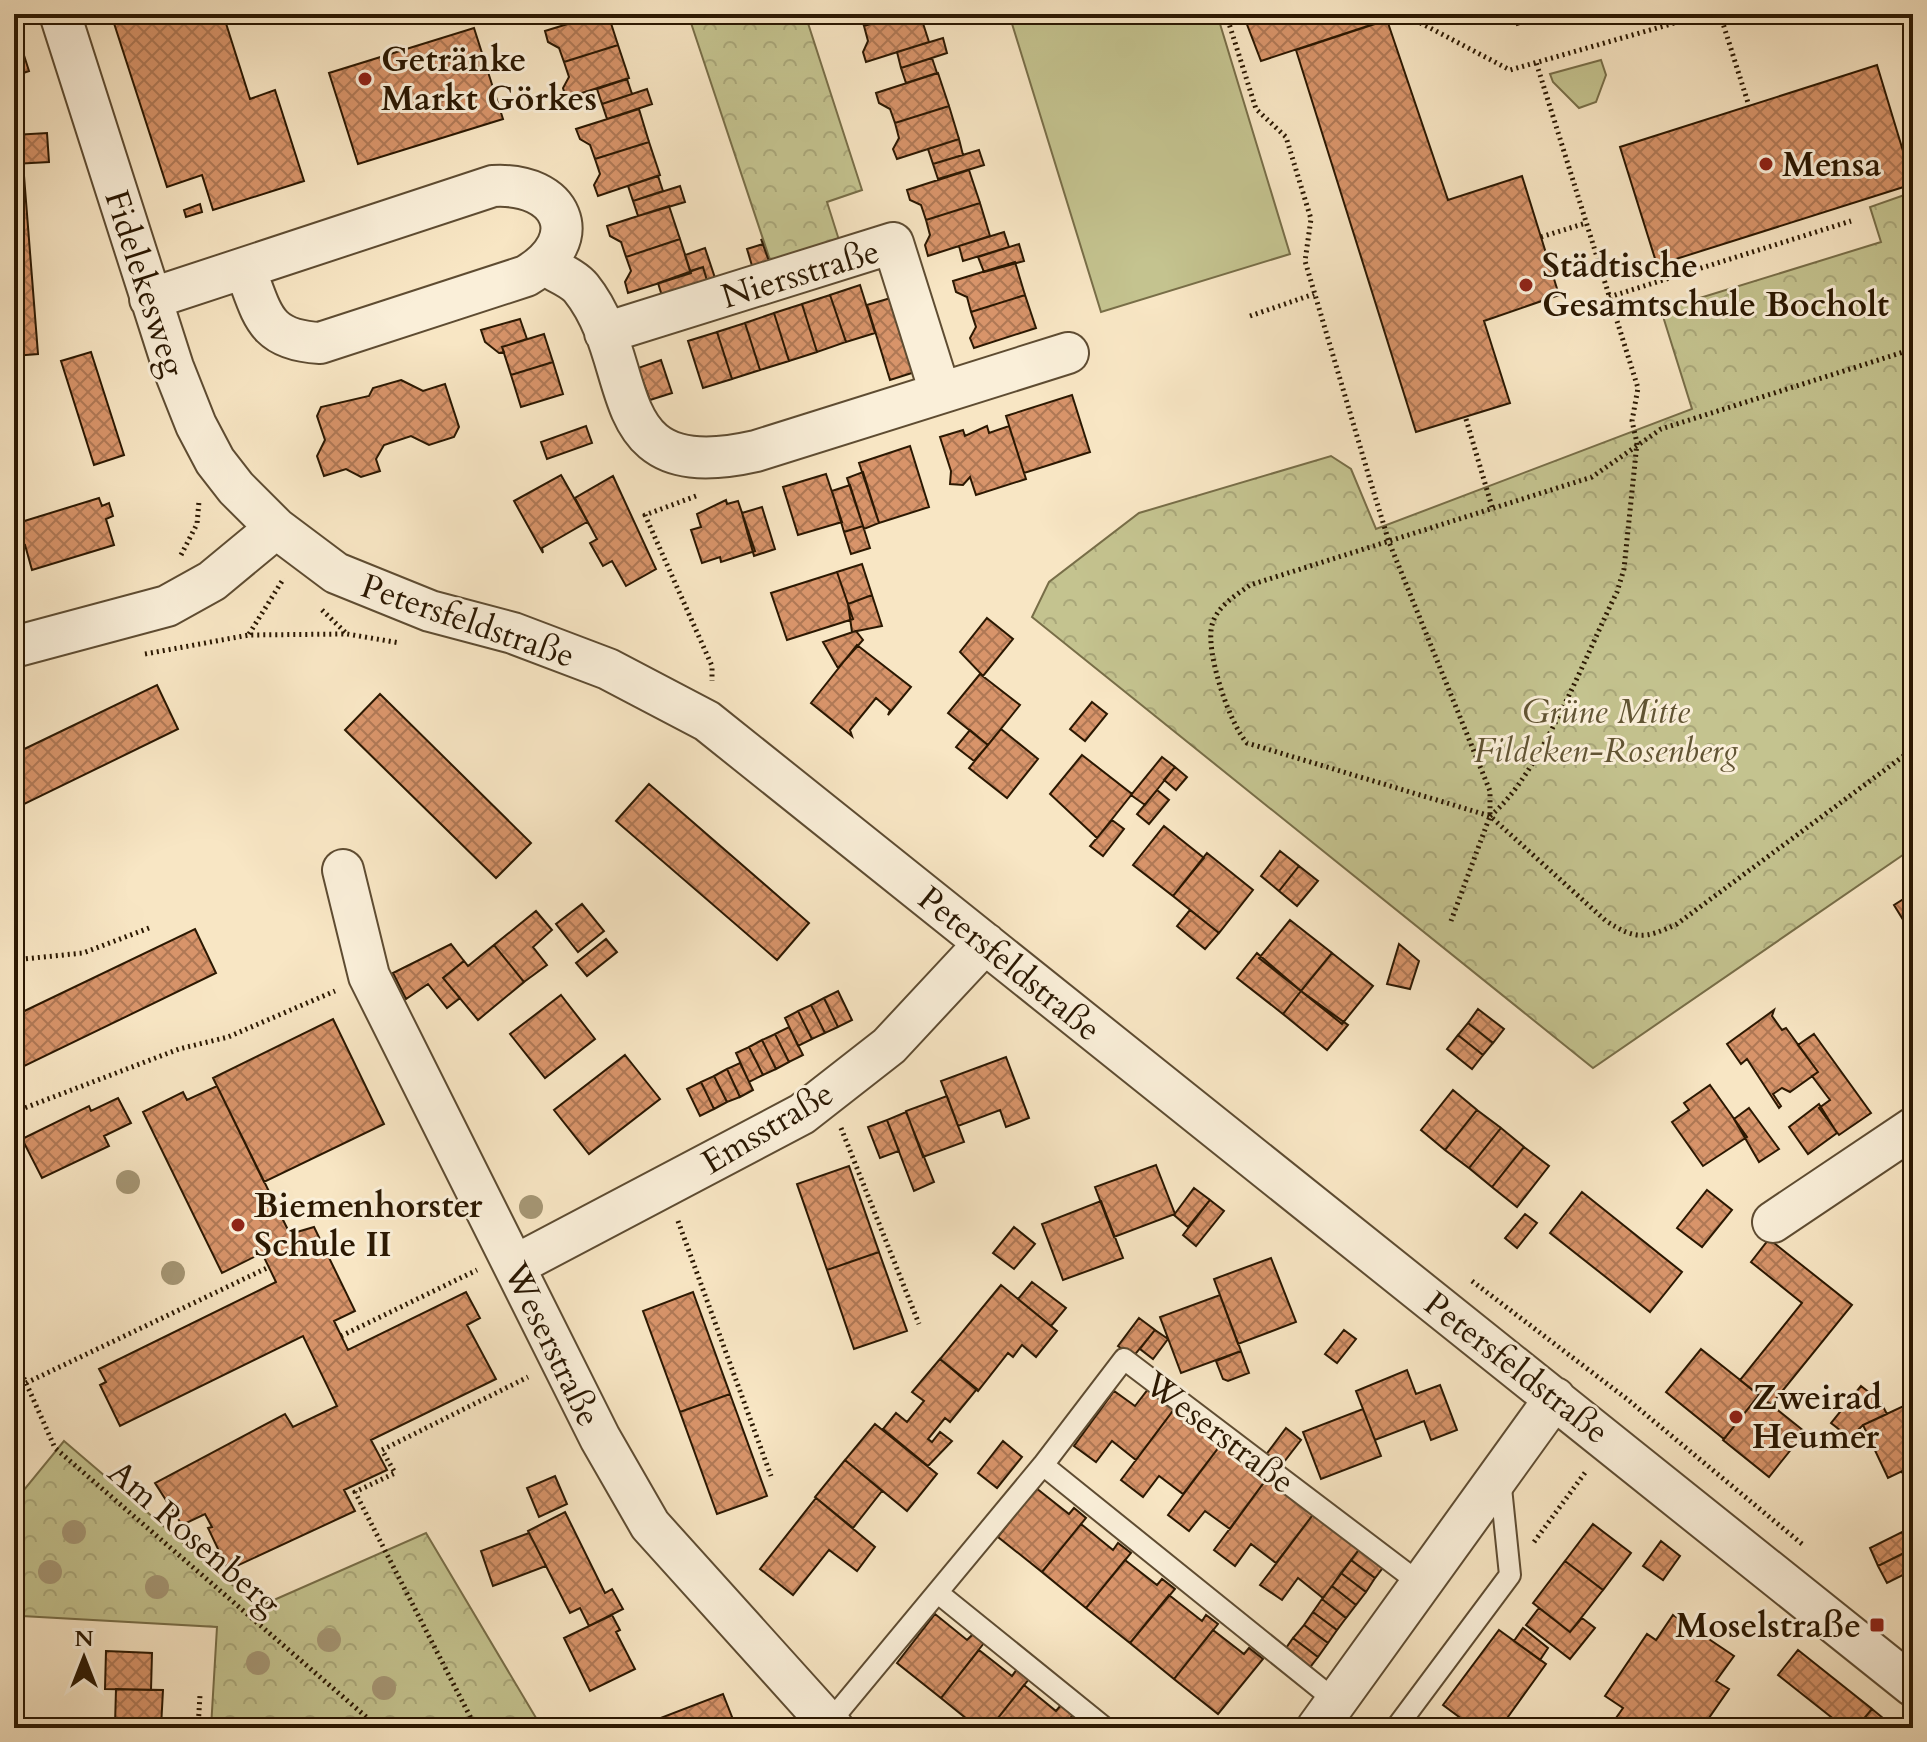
<svg xmlns="http://www.w3.org/2000/svg" width="1927" height="1742" viewBox="0 0 1927 1742" font-family="Cardo,serif">
<defs>
<pattern id="park-crowns" width="20" height="18" patternUnits="userSpaceOnUse" patternTransform="scale(2)"><rect width="20" height="18" fill="#c4c38f"/><path d="M2 6a3 3 0 1 1 6 0M12 15a3 3 0 1 1 6 0" fill="none" stroke="#a9a77a"/></pattern>
<pattern id="building-cross-hatch" width="8" height="8" patternUnits="userSpaceOnUse" patternTransform="scale(2)"><rect width="8" height="8" fill="#d8946a"/><path d="M0 0l8 8M0 8l8-8" fill="none" stroke="#af7855"/></pattern>
</defs>
<rect width="100%" height="100%" fill="#f8e6c4"/>
<filter id="stains"><feTurbulence type="fractalNoise" baseFrequency=".0025" numOctaves="4"/><feColorMatrix values="0 0 0 0 .2 0 0 0 0 .09 0 0 0 0 .02 0 0 0 .5 -.17"/></filter>
<radialGradient id="worn" r=".72"><stop offset=".6" stop-color="#630" stop-opacity="0"/><stop offset="1" stop-color="#630" stop-opacity=".3"/></radialGradient>
<path fill="#c4c38f" stroke="#786e48" stroke-width="2" d="M1009,14h208l73,240 -189,58z
M1601,60l5,15 -10,27 -17,6 -26,-26 -3,-8z"/>
<path fill="url(#park-crowns)" stroke="#786e48" stroke-width="2" d="M708,14h97l57,176 -35,12 12,38 -68,23 -81,-243z
M1913,192v656l-320,220 -561,-451 17,-35 90,-69 192,-57 20,13 25,60 316,-120 -31,-99 220,-68 -11,-35z
M64,1441l194,166 168,-74 116,195h-183l-10,-9 -45,9h-93l6,-101 -195,-11 -8,-20v-94z"/>
<path fill="url(#building-cross-hatch)" stroke="#2b1802" stroke-width="2" d="M111,14h112l27,85 25,-9 29,91 -91,29 -11,-35 -35,12z
M600,14h8l10,31 -54,17 -5,-14 -11,-6 -3,-11z
M860,14h43l-39,12z
M903,14h17l9,28 -63,20 -3,-10 5,-11 -4,-15z
M1243,14h137l1,4 -1,4 -119,39z
M1472,14h38l-23,7z
M1513,14h34v1l-30,10z
M1387,20l61,180 74,-24 37,119 -75,26 26,82 -94,29 -120,-382z
M14,24l15,47 -15,5z
M474,28l29,91 -145,45 -29,-91z
M943,38l4,15 -46,15 -4,-16z
M618,45l11,33 -63,20 -3,-10 6,-11 -5,-15z
M932,58l5,15 -31,10 -5,-15z
M1877,65l36,119 -256,81 -37,-118z
M938,73l11,33 -54,17 -5,-14 -11,-6 -3,-10z
M627,79l5,15 -30,10 -5,-15z
M647,89l5,15 -45,15 -5,-15z
M949,106l10,33 -62,20 -4,-10 6,-11 -4,-15z
M639,109l10,33 -54,17 -5,-14 -10,-6 -4,-10z
M47,133l2,29 -35,2v-29z
M959,139l4,16 -30,9 -5,-15z
M649,142l11,33 -62,21 -4,-11 6,-11 -5,-15z
M979,150l5,15 -46,14 -5,-15z
M23,163l15,191 -24,2v-192z
M969,170l11,33 -54,17 -5,-15 -11,-5 -3,-10z
M658,176l5,15 -30,10 -5,-15z
M680,186l5,16 -47,14 -5,-15z
M980,203l10,33 -62,20 -3,-11 5,-10 -4,-15z
M200,204l2,8 -16,5 -2,-7z
M669,206l11,33 -54,18 -5,-15 -11,-6 -3,-10z
M1004,232l5,15 -46,14 -4,-15z
M680,239l11,34 -63,20 -3,-11 6,-11 -5,-14z
M761,239l9,25 -17,5 -6,-20 16,-5z
M1019,244l5,17 -40,11 -6,-15z
M705,248l11,33 -8,3 -5,-17 -13,4 -5,-16z
M1015,262l10,33 -54,17 -4,-15 -11,-5 -3,-11z
M703,267l5,17 -45,15 -5,-16z
M860,285l15,48 -29,9 -16,-47z
M830,295l16,47 -29,10 -15,-48z
M1025,295l11,33 -62,20 -4,-10 6,-11 -5,-15z
M894,297l24,74 -28,9 -23,-75z
M802,304l15,48 -28,9 -15,-48z
M774,313l15,48 -29,9 -15,-47z
M520,319l7,20 -25,8 2,5 -5,1 -14,-11 -4,-12z
M745,323l15,47 -28,9 -15,-47z
M717,332l15,47 -29,9 -15,-47z
M544,334l9,28 -42,13 -9,-28z
M91,352l33,103 -30,10 -33,-104z
M661,360l11,33 -22,7 -12,-32z
M553,362l10,32 -42,13 -10,-32z
M401,380l22,11 22,-7 14,43 -5,10 -25,8 -18,-9 -27,9 -8,14 4,12 -19,6 -15,-8 -22,7 -7,-20 8,-16 -8,-24 4,-9 48,-11 4,-8z
M1072,395l18,57 -66,21 -18,-57z
M586,426l6,17 -45,16 -6,-17z
M987,426l2,7 20,-7 17,53 -50,16 -6,-18 -7,8 -13,-1 1,-13 -11,-34 23,-7 2,6z
M910,446l19,61 -50,16 -20,-60z
M863,472l16,51 -15,6 -17,-51z
M826,474l16,48 -44,13 -15,-48z
M561,475l29,51 -3,-4 -45,26 1,5 -29,-52z
M613,476l43,93 -30,17 -14,-25 -9,5 -13,-23 7,-4 -22,-41z
M850,485l13,41 -19,6 -12,-41z
M99,498l3,8 7,-3 4,13 -7,3 8,26 -82,25 -7,-25 -8,2 -3,-13 6,-2 -2,-9z
M726,500l1,4 11,-3 17,50 -34,11 -1,-5 -18,6 -11,-33 10,-3 -4,-13z
M762,507l13,42 -21,7 -12,-43z
M863,526l7,22 -19,6 -7,-22z
M862,564l10,31 -24,9 -11,-32z
M837,572l16,47 -66,21 -16,-47z
M872,595l10,31 -30,6 -4,-28z
M987,618l26,21 -30,37 -23,-24z
M856,631l7,9 -25,28 -15,-26z
M857,645l54,42 -23,28 2,-5 -14,-12 -26,32 2,6 -41,-33z
M980,674l40,31 -32,40 -40,-32z
M157,685l21,44 -164,80v-55z
M380,694l151,149 -35,35 -151,-148z
M1092,702l15,12 -22,27 -15,-12z
M1001,729l37,30 -31,39 -38,-30z
M970,730l18,15 -14,16 -18,-14z
M1082,755l50,39 -35,44 -47,-44z
M1162,757l13,10 -30,38 -14,-10z
M1175,767l12,10 -11,13 -12,-10z
M649,784l160,139 -32,37 -161,-139z
M1157,790l12,10 -20,24 -12,-10z
M1112,820l12,9 -21,27 -13,-10z
M1164,826l40,32 -31,38 -40,-31z
M1280,851l19,15 -20,25 -18,-15z
M1207,853l46,37 -34,43 -46,-37z
M1299,866l19,15 -21,25 -18,-15z
M1913,893v43l-19,-31z
M582,904l22,27 -26,21 -22,-28z
M1190,910l29,23 -14,16 -28,-23z
M536,911l16,19 -19,17 14,18 -23,17 -30,-37z
M1290,920l42,33 -31,38 -42,-33z
M195,929l21,44 -202,98v-55z
M606,939l11,13 -30,24 -11,-13z
M451,944l13,17 -21,17 17,20 -13,10 -19,-24 -22,15 -13,-26z
M1399,944l20,17 -9,28 -23,-5z
M494,945l30,37 -46,38 -35,-42 21,-17 4,5z
M1257,953l44,38 -18,23 -46,-36z
M1332,953l41,33 -31,38 -41,-33z
M838,991l14,29 -14,7 -14,-29z
M1301,991l47,34 -21,25 -44,-36z
M561,995l34,44 -50,39 -35,-44z
M824,998l14,29 -13,6 -14,-28z
M811,1005l14,28 -13,6 -14,-28z
M1478,1009l26,20 -11,14 -25,-20z
M1774,1010l-2,6 10,14 4,-2 32,44 -28,20 -8,-4 -9,6 8,12 -2,2 -32,-49 -6,5 -14,-20z
M798,1011l14,28 -14,7 -13,-28z
M333,1019l51,105 -120,58 -51,-104z
M1468,1023l25,20 -10,12 -25,-20z
M789,1027l14,28 -14,7 -14,-28z
M775,1034l14,28 -13,7 -14,-29z
M1814,1034l57,79 -32,22 -20,-27 11,-8 -18,-24 6,-4 -20,-27z
M1458,1035l25,20 -11,14 -25,-20z
M762,1040l14,29 -13,6 -14,-28z
M749,1047l14,28 -14,7 -13,-29z
M625,1055l35,44 -71,55 -35,-44z
M1006,1057l23,61 -23,9 -6,-17 -42,16 -17,-45z
M740,1063l13,27 -13,7 -13,-28z
M727,1069l13,28 -13,5 -13,-26z
M714,1076l13,26 -13,7 -13,-27z
M701,1082l13,27 -14,7 -13,-27z
M1710,1085l37,52 -44,29 -31,-44 17,-12 -5,-7z
M217,1086l73,148 24,-7 41,84 -21,10 14,29 118,-58 14,26 -13,7 29,54 -125,61 16,30 -43,20 11,21 -127,59 -20,-42 4,-1 -7,-13 -23,11 -27,-42 130,-69 8,13 44,-21 -34,-70 -183,90 -20,-41 6,-3 -7,-13 177,-87 -14,-29 -40,20 -79,-161 40,-20 4,8z
M1453,1090l24,20 -32,40 -24,-20z
M947,1096l17,46 -41,15 -17,-46z
M118,1098l13,25 -27,13 5,10 -67,32 -20,-39 67,-33 2,5z
M1819,1104l18,29 -29,21 -19,-27z
M1749,1108l30,41 -20,13 -25,-43z
M1477,1110l24,18 -32,40 -24,-18z
M906,1112l28,70 -20,9 -27,-71z
M887,1120l12,31 -19,7 -12,-31z
M1501,1128l23,19 -32,40 -23,-19z
M1524,1147l25,19 -32,41 -25,-20z
M1156,1165l19,49 -61,23 -19,-50z
M849,1166l30,86 -52,18 -30,-86z
M1194,1188l16,12 -22,27 -14,-12z
M1707,1190l25,20 -30,37 -25,-19z
M1582,1192l100,80 -32,40 -100,-79z
M1210,1200l14,11 -28,35 -13,-11z
M1101,1201l22,57 -60,22 -21,-56z
M1525,1214l12,9 -20,25 -12,-10z
M1014,1227l21,17 -21,25 -21,-16z
M1769,1239l83,66 -81,100 -31,-25 62,-77 -51,-41z
M879,1252l28,79 -53,18 -27,-79z
M1271,1258l25,64 -58,22 -24,-65z
M1032,1282l34,26 -15,18 -33,-27z
M1001,1285l56,46 -21,26 -14,-12 -9,12 -5,-4 -30,38 -38,-32z
M693,1292l37,102 -50,18 -37,-101z
M1220,1295l21,56 -60,22 -21,-56z
M1139,1318l16,12 -22,27 -15,-11z
M1155,1330l13,9 -15,20 -13,-10z
M1344,1330l12,9 -19,24 -12,-9z
M1701,1349l58,46 -35,44 -58,-47z
M1241,1351l8,22 -21,8 -5,-2 -7,-18z
M940,1359l37,30 -27,33 -5,-4 -17,21 4,3 8,-10 12,9 -24,25 -45,-37 13,-16 11,9 17,-21 -12,-9z
M1407,1370l9,24 24,-9 17,45 -26,10 -7,-19 -49,19 -19,-49z
M1861,1386l19,15 7,13 -24,11 -13,13 -19,-15z
M1149,1388l26,20 -39,52 -24,-19 -16,21 -22,-16 40,-55 21,15z
M730,1394l37,102 -50,18 -37,-102z
M1759,1395l46,37 -36,45 -46,-37z
M1910,1403l3,63 -25,12 -25,-53z
M1175,1408l47,35 -39,51 -24,-18 -16,21 -22,-17z
M1363,1409l18,47 -60,23 -18,-47z
M875,1424l62,50 -30,37 -62,-51z
M1286,1428l15,12 -21,27 -15,-11z
M1003,1441l19,16 -25,31 -19,-15z
M1222,1443l46,34 -38,52 -25,-18 -16,20 -21,-16z
M845,1460l37,31 -29,37 -38,-31z
M1913,1466v28l-11,-22z
M555,1476l12,28 -28,13 -12,-29z
M1268,1477l47,35 -39,51 -25,-19 -16,22 -21,-16z
M1036,1488l33,26 5,-6 12,10 -44,54 -44,-35z
M816,1498l59,49 -18,24 -28,-21 -36,45 -33,-26z
M565,1512l40,81 7,-4 11,20 -34,17 -9,-18 -10,5 -42,-82z
M1315,1512l46,35 -38,51 -25,-20 -16,22 -22,-15z
M1081,1524l32,26 5,-7 13,10 -45,55 -44,-36z
M1593,1524l38,29 -28,37 -38,-29z
M1902,1532l8,18 -32,16 -8,-18z
M529,1533l17,33 -53,20 -12,-35z
M1661,1541l19,15 -17,24 -20,-14z
M1361,1547l24,18 -10,13 -24,-18z
M1910,1550l3,20 -26,13 -9,-17z
M1125,1560l32,25 5,-6 13,10 -45,54 -44,-35z
M1351,1560l24,18 -9,14 -25,-19z
M1565,1561l38,29 -33,42 -37,-29z
M1341,1573l25,19 -10,13 -24,-19z
M1332,1586l24,19 -10,13 -24,-19z
M1169,1595l33,26 4,-6 12,9 -44,55 -44,-36z
M1322,1599l24,19 -9,12 -24,-18z
M1539,1608l31,24 12,-14 13,10 -25,31 -44,-34z
M1313,1612l24,18 -9,13 -24,-18z
M935,1614l32,26 6,-6 11,9 -43,55 -44,-35z
M612,1615l8,15 -4,2 19,37 -45,22 -26,-53z
M1673,1615l61,41 -18,25 13,8 -27,39h-71l-15,-10 7,-10 -18,-12 42,-62 9,6z
M1304,1625l24,18 -10,14 -25,-19z
M1523,1628l25,20 -8,12 -26,-19z
M1213,1630l31,24 5,-6 14,11 -45,55 -44,-35z
M1499,1630l47,34 -46,64h-26l-31,-23z
M1293,1638l25,19 -10,13 -24,-19z
M979,1650l33,26 5,-7 12,10 -39,49h-12l-37,-30z
M1798,1650l74,59 -16,19h-11l-67,-53z
M106,1651l46,2 -1,37 -46,-1z
M1024,1685l32,26 5,-6 12,10 -11,13h-72z
M116,1689l47,1 -2,37 -46,-2z
M723,1694l13,33 4,1h-88l-2,-6z
M1872,1709l23,19h-39z"/>
<g fill="none" stroke-linecap="round" stroke-linejoin="round">
<g stroke="#5e4c32" stroke-width="24">
<path id="service" d="M1043,1465l294,237
M938,1593l167,135
M828,1724l215,-259 81,-106 298,226
M1396,1728l114,-153 -10,-97"/>
</g>
<g stroke="#5e4c32" stroke-width="44">
<path id="minor" d="M60,14l113,353 23,58 19,36 21,27 40,40 60,45 94,38 83,22 95,36 99,52 1206,965
M545,265c11,7 28,13 36,23 62,77 16,199 175,163l312,-98
M150,299l343,-113c69,-4 96,53 33,90l-206,67c-56,-3 -57,-28 -75,-74
M605,333l288,-90 47,149
M14,647l153,-41 45,-25 64,-53
M343,870l26,106 231,462 50,87 183,203
M1773,1222l140,-94
M514,1266l288,-152 87,-68 96,-103
M1317,1728l238,-330"/>
</g>
<path stroke="#2b1802" stroke-width="5" stroke-dasharray="2 4" stroke-linecap="butt" d="M1226,14l30,95 30,28 25,82 -6,42 65,219 19,62 101,249v25l-39,105
M1414,14l1,6 95,50 196,-56
M1720,14l29,92
M1541,237l45,-14
M1609,297l242,-76
M1250,316l64,-22
M1913,349l-252,80 -69,48 -342,108c-15,11 -33,21 -38,40 -7,26 17,98 35,118l243,73 116,105c30,19 39,18 71,3l236,-175
M1466,419l26,88
M696,496l-51,19 67,151v15
M181,555l16,-31 2,-23
M322,610l24,23
M249,634l35,-56
M145,654l104,-19 98,-1 53,9
M1490,816c50,-40 97,-164 127,-224l7,-23 13,-126 -5,-22 6,-33 -102,-326
M14,960l69,-7 66,-25
M14,1112l165,-63 49,-12 107,-46
M841,1128l78,196
M678,1221l93,255
M1472,1281l155,118 175,145
M341,1336l136,-66
M14,1356l41,92 324,280
M26,1383l243,-116
M1534,1542l53,-72
M198,1728l2,-33
M476,1728l-121,-236 40,-19 -13,-23 146,-73"/>
<use href="#service" stroke="#faefd9" stroke-width="20"/>
<use href="#minor" stroke="#faefd9" stroke-width="40"/>
</g>
<g fill="#a59674">
<circle cx="128" cy="1182" r="12"/>
<circle cx="531" cy="1207" r="12"/>
<circle cx="173" cy="1273" r="12"/>
<circle cx="74" cy="1532" r="12"/>
<circle cx="50" cy="1572" r="12"/>
<circle cx="157" cy="1587" r="12"/>
<circle cx="329" cy="1640" r="12"/>
<circle cx="258" cy="1663" r="12"/>
<circle cx="384" cy="1688" r="12"/>
</g>
<g fill="#8f2418" stroke="#faefd9" stroke-width="3">
<circle cx="365" cy="79" r="8"/>
<circle cx="1766" cy="164" r="8"/>
<circle cx="1526" cy="285" r="8"/>
<circle cx="238" cy="1225" r="8"/>
<circle cx="1736" cy="1417" r="8"/>
<rect x="1869" y="1617" width="16" height="16" rx="4"/>
</g>
<g text-anchor="middle" stroke-width="6" stroke-linejoin="round" paint-order="stroke">
<g font-size="34" font-weight="bold" fill="#2b1802" stroke="#faefd9" text-anchor="start">
<text x="381" y="71">Getränke<tspan x="381" dy="39">Markt Görkes</tspan></text>
<text x="1782" y="176">Mensa</text>
<text x="1542" y="277">Städtische<tspan x="1542" dy="39">Gesamtschule Bocholt</tspan></text>
<text x="254" y="1217">Biemenhorster<tspan x="254" dy="39">Schule II</tspan></text>
<text x="1752" y="1409">Zweirad<tspan x="1752" dy="39">Heumer</tspan></text>
<text x="1861" y="1637" text-anchor="end">Moselstraße</text>
</g>
<g font-size="34" fill="#2b1802" stroke="#faefd9">
<text transform="translate(800 273) rotate(-17)" y="12">Niersstraße</text>
<text transform="translate(146 283) rotate(72)" y="12">Fidelekesweg</text>
<text transform="translate(468 620) rotate(19)" y="12">Petersfeldstraße</text>
<text transform="translate(1010 963) rotate(39)" y="12">Petersfeldstraße</text>
<text transform="translate(767 1127) rotate(-31)" y="12">Emsstraße</text>
<text transform="translate(553 1344) rotate(64)" y="12">Weserstraße</text>
<text transform="translate(1517 1367) rotate(38)" y="12">Petersfeldstraße</text>
<text transform="translate(1220 1432) rotate(37)" y="12">Weserstraße</text>
<text transform="translate(195 1537) rotate(41)" y="12">Am Rosenberg</text>
</g>
<g font-size="34" font-style="italic" fill="#615433" stroke="#faefd9">
<text x="1606" y="723">Grüne Mitte<tspan x="1606" dy="39">Fildeken-Rosenberg</tspan></text>
</g>
</g>
<rect width="1927" height="1742" fill="none" stroke="#f8e6c4" stroke-width="48"/>
<rect x="16" y="16" width="1895" height="1710" fill="none" stroke="#2b1802" stroke-width="4"/>
<rect x="24" y="24" width="1879" height="1694" fill="none" stroke="#2b1802" stroke-width="2"/>
<g transform="translate(84 1658)" stroke="#faefd9" stroke-width="6" paint-order="stroke">
<path d="M0-6L14 30L0 20L-14 30Z" fill="#2b1802"/>
<text y="-12" font-size="22" font-weight="bold" text-anchor="middle" fill="#2b1802">N</text>
</g>
<rect width="100%" height="100%" filter="url(#stains)"/>
<rect width="100%" height="100%" fill="url(#worn)"/>
</svg>
